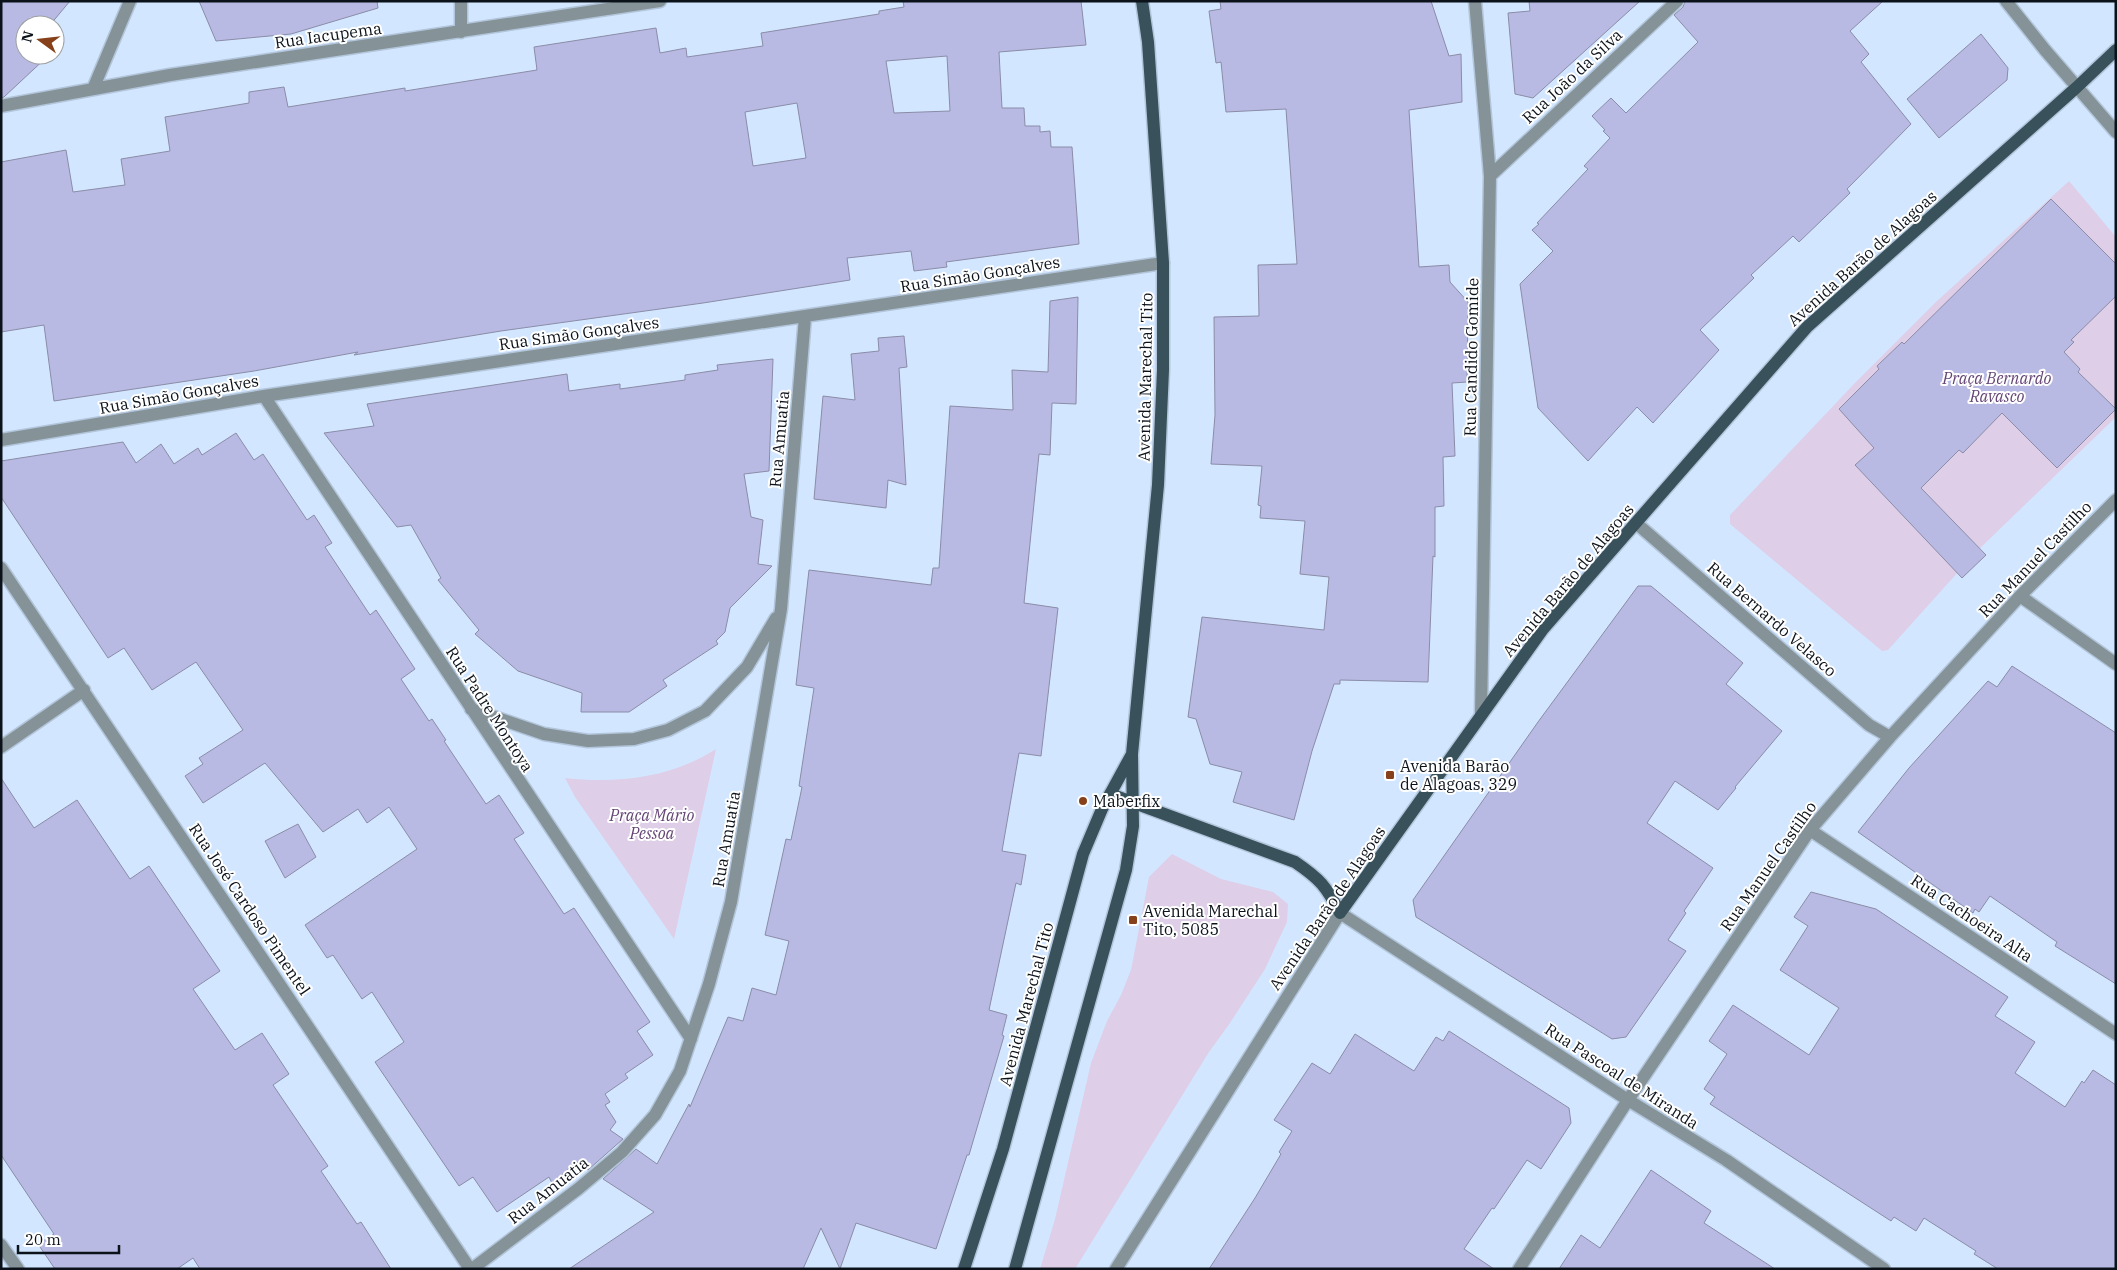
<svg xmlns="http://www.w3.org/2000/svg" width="2117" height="1270" viewBox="0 0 2117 1270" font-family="'IBM Plex Serif',serif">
<rect width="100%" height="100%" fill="#d2e7ff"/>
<path fill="#decee7" d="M2069,181l47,56v180l-139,134 -89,99 -6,1 -152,-127v-9l124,-131 83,-83z
M716,749l-42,190 -99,-142 -10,-19c52,6 106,0 151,-29z
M1172,854l49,25 52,13 15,12 -1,18 -22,47 -35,54 -21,29 -134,217h-35l15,-50 36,-156 16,-42 14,-26 10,-25 18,-93z"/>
<path fill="#b8bae3" stroke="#8b8ca7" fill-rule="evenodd" d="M1,1h69l-20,24h-25v30h24l-45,42 -3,1z
M199,1h178l1,7 -87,26 -75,7z
M903,1h178l5,44 -87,7 3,56h22l1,18h15v6l10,-1 1,16h21l7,97 -133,18 1,5 -33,4 -3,-20 -64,7 3,22 -147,23 -202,28 -147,24 4,-3 -104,19 -200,30 -10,-76 -43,7v-170l65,-12 7,42 52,-7 -4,-26 49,-8 -5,-34 84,-14v-11l35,-5 4,20 117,-19v3l132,-21 -3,-23 122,-19 4,25 26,-5 1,9 76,-11 -2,-13 118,-19v-3l25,-4zM947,56l3,55 -56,2 -8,-52zM797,103l9,55 -53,8 -8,-54z
M1220,1h211l18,55 12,-2 1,48 -53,8 10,157 30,-2 1,17 18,20 -1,80 -15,1 3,73 -12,1 1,49 -9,1v50l-2,-1 -5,126 -88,-2v4h-6l-22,67 -18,69 -61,-18 9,-30 -32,-8 -14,-45 -8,-2 14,-100 122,13 5,-53 -29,-3 5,-53 -45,-3 1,-12 -3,-1 4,-39 -51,-2 4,-49 -1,-98 45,-1 -1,-51 39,-1 -11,-155 -60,3 -5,-50 -5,1 -7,-52 12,-2z
M1529,1h111l-107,97 -18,-4 -7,-81 22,-2z
M1685,1h198l-33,30 19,23 -8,8 50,62 -64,65 3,4 -51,49 -6,-6 -42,39 3,3 -54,52 19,20 -66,73 -16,-16 -49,54 -50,-53 -18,-124 33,-33 -21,-21 7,-6 -2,-1 51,-54 -4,-3 26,-28 -7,-7 2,-1 -13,-14 19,-18 15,15 72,-71 -24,-27 9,-8z
M1981,34l27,34 -1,12 -68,58 -32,-39z
M55,35l7,8 -7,7z
M2051,199l65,65v32l-45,44 3,2 -10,10 16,17 -2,3 38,37 -59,59 -55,-55 -39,40 -4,-3 -38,38 65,67 -24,23 -107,-113 19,-17 -35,-39 40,-40 -2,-3 25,-24 2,2z
M1078,297l-2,107 -24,-1 -2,52 -11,-1 -15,149 34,5 -17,148 -22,-3 -17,98 24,4 -5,30 -5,-2 -27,127 18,5 -5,20 2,1 -35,119h-2l-31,94 -80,-26 -16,46 -19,-41 -18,41h-234l85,-57 -51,-33 33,-30 21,15 32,-60 1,3 38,-90 15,4 9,-33 24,7 13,-54 -24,-6 21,-96 5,1 11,-53 -3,-1 15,-98 -18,-3 13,-115 122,15 2,-17h6l11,-162 63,4 -1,-40 36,2 2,-71z
M904,336l3,31 -8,1 7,117 -18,-5 -2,28 -72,-9 9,-103 32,4 -4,-46 28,-3 -1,-13z
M773,359l-4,112 -25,3 7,43 12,3 -5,44 14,2 -42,42 -5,24 -9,9 2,3 -55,36 4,6 -38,26h-48l1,-19 -64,-22 -43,-37 4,-4 -41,-50 3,-2 -30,-53 -14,2 -73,-94 50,-7 -7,-22 200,-30 2,17 51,-7v5l65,-9v-5l33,-5 -1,-5z
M236,433l18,27 9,-6 44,66 7,-5 18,28 -7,4 45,68 6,-5 39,59 -14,10 28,42 3,-2 14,21 -2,1 42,63 13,-9 25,38 -10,6 50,75 10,-6 76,114 -13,9 16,24 -28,19 3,4 -23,16 5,8 -5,3 11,17 -6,8 13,9 -35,31 -11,-8 -25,21 -3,-6 -52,35 -24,-35 -14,9 -84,-124 29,-20 -32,-50 -10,7 -29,-44 -6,3 -22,-33 112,-76 -28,-42 -22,16 -9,-14 -35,23 -58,-69 -62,40 -18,-27 18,-12 -4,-6 44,-28 -47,-68 -44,28 -28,-42 -16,10 -107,-161v-36l122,-19 13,21 25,-19 13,20 24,-16 4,7z
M1638,586h13l92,77 -17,21 56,47 -47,56 1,1 -18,22 -43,-29 -28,42 66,45 -29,43 2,2 -18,27 18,11 -60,86 -14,2 -196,-122 -3,-17 125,-178z
M2012,666l104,67v251l-61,-38 2,-4 -67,-46 -11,16 -4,-3 -2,4 -115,-81 51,-64 79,-87 9,6z
M1,778l33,50 43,-28 53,79 19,-13 71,105 -27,18 42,61 27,-17 27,41 -16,11 55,81 -7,5 36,53 4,-2 30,47h-191l-7,-11 -16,11h-122l-17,-25 16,-10 -53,-79z
M298,824l18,33 -31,21 -20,-37z
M1811,892l65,17 132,88 -13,19 40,26 -20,31 50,34 17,-26 2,2 9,-13 23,15v184h-118l-24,-15 2,-3 -52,-33 -8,13 -22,-14 -3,4 -181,-117 5,-7 -11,-8 23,-35 -18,-13 24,-36 76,50 30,-47 -59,-38 28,-44 -14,-9z
M1449,1031l120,77 2,15 -30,46 -14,-9 -33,49 -2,-1 -28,41 30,20h-285l46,-71 26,-44 -2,-2 13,-21 -18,-11 38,-57 18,11 25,-40 59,37 22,-34 7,4z
M1651,1170l60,41 -7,12 71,46h-216l22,-34 19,13z"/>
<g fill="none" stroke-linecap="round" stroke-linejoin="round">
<g stroke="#b2c5da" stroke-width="15">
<path id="minor" d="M1475,1l15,175 -9,538
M2006,1l39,49 71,82
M461,32v-31
M93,89l37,-88
M1,106l169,-31 490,-74
M1490,176l187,-175
M264,396l427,643
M1,440l263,-44 899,-133
M1636,523l233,202 21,12
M1,568l469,701
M2020,596l96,68
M471,709l73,25 44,7 46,-2 34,-9 37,-19 42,-44 29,-49
M1,747l83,-57
M1810,830l306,204
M1,1245l17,24
M472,1269l106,-80 44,-37 33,-37 25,-44 29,-87 22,-82 50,-293 24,-292
M1116,1269l224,-356 288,187 98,60 158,109
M1519,1269l109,-169 182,-270 80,-93 130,-141 96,-96"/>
</g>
<g stroke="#b2c5da" stroke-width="15">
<path id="major" d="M1110,794l185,68c25,17 31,24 45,51l203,-284 264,-302 270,-240 39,-37
M964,1269l39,-120 80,-295 19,-45 30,-55
M1015,1269l111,-399 7,-44 -1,-72 26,-269 5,-115v-107l-15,-221 -6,-41"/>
</g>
<use href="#minor" stroke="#859398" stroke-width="12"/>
<use href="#major" stroke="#38515a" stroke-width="12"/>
</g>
<g fill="#86401a" stroke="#fff" stroke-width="2">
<rect x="1385" y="770" width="10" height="10" rx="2.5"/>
<circle cx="1083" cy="801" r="5"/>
<rect x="1128" y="915" width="10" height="10" rx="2.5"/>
</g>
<g text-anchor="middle" stroke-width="4" stroke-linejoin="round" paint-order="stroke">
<g font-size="16" fill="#0b121a" stroke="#fff">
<text transform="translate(328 35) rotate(-8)" y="6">Rua Iacupema</text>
<text transform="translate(1572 76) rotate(-43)" y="6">Rua João da Silva</text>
<text transform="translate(1862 258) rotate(-42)" y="6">Avenida Barão de Alagoas</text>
<text transform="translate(980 274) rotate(-9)" y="6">Rua Simão Gonçalves</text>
<text transform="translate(579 333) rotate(-8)" y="6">Rua Simão Gonçalves</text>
<text transform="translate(1471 357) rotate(-89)" y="6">Rua Candido Gomide</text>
<text transform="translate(1145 377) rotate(-89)" y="6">Avenida Marechal Tito</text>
<text transform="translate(179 394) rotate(-10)" y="6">Rua Simão Gonçalves</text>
<text transform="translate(779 439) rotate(-85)" y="6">Rua Amuatia</text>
<text transform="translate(2035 559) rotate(-46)" y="6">Rua Manuel Castilho</text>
<text transform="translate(1568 580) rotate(-50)" y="6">Avenida Barão de Alagoas</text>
<text transform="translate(1772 619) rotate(41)" y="6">Rua Bernardo Velasco</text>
<text transform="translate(490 709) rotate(57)" y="6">Rua Padre Montoya</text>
<text transform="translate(726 839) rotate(-80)" y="6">Rua Amuatia</text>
<text transform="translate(1768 866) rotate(-55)" y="6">Rua Manuel Castilho</text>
<text transform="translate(1327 908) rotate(-56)" y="6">Avenida Barão de Alagoas</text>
<text transform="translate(250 909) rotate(56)" y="6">Rua José Cardoso Pimentel</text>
<text transform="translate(1972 918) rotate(34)" y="6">Rua Cachoeira Alta</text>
<text transform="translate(1026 1004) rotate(-75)" y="6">Avenida Marechal Tito</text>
<text transform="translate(1622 1076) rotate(33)" y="6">Rua Pascoal de Miranda</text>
<text transform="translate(548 1190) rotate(-38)" y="6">Rua Amuatia</text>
</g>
<g font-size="16" font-style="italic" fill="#654576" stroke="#fff">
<text x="1997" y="384">Praça Bernardo<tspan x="1997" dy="18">Ravasco</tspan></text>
<text x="652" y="821">Praça Mário<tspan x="652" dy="18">Pessoa</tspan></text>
</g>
<g font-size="16" fill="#0b121a" stroke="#fff" text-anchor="start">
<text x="1400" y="772">Avenida Barão<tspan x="1400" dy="18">de Alagoas, 329</tspan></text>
<text x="1093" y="807">Maberfix</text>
<text x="1143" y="917">Avenida Marechal<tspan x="1143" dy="18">Tito, 5085</tspan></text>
</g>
</g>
<rect width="2117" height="1270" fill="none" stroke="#0b121a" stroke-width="5"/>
<g transform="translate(40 40) rotate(285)"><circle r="24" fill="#ffffff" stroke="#9da0a3"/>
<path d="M0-4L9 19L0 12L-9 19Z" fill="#86401a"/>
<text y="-8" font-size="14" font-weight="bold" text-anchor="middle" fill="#0b121a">N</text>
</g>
<path d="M18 1245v8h101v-8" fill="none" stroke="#0b121a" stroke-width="2.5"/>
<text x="25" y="1245" font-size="15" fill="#0b121a" stroke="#ffffff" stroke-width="4" paint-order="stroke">20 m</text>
</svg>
